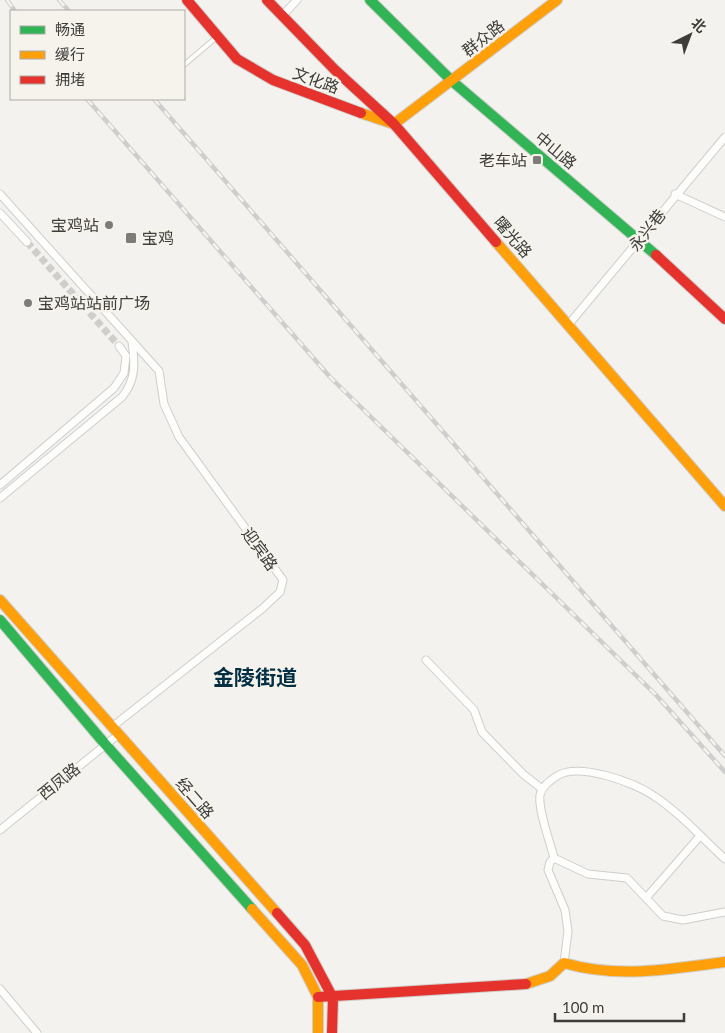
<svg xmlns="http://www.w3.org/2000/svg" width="725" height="1033" viewBox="0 0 725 1033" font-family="Lato,'Noto Sans SC',sans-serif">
<rect width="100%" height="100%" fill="#f3f2ee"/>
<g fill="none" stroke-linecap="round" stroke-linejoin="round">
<path stroke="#cfceca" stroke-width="7" stroke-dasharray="7 3.5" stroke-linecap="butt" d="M27,242l92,104"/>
<g stroke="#cfcecb" stroke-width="6">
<path id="lane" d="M185,64l33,-28"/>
</g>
<g stroke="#cfcecb" stroke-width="9">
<path id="street" d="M282,16l15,-16
M0,194l159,177 5,33 15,33 104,143 -3,12 -17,16 -151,119
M675,194l50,23
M0,213l27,29
M569,324l156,-187
M0,485l114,-97 10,-15 2,-17 -7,-10
M0,498l122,-101c14,-17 13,-33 10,-55
M426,660l48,50 8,22 41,42 19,15
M0,830l119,-96
M554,858l-4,4 -2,8 17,40 3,21 -4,32
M725,859c-23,-21 -45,-46 -71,-63 -20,-14 -76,-34 -97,-20 -7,5 -15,10 -17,19 -2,16 10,46 14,63l34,16 39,4 36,38 20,4 42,-8
M646,898l54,-62
M0,989l37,44"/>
</g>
<g stroke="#cfcecb" stroke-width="12">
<path id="fast" d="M370,0l82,81 204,174
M0,620l105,124 147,165"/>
</g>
<g stroke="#cfcecb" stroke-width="12">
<path id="slow" d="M361,113l33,11 163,-124
M496,242l229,264
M0,600l277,313
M252,909l50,56 16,32v36
M526,984l24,-8 14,-13c55,16 106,6 161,-1"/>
</g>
<g stroke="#cfcecb" stroke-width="12">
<path id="jam" d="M187,0l50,59 36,21 88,33
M267,0l68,70 59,54 102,118
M656,255l69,64
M277,913l28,32 28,53 -1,35
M318,997l208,-13"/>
</g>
<use href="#lane" stroke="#fdfdfc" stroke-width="4"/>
<use href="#street" stroke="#fdfdfc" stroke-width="7"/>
<use href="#fast" stroke="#30b455" stroke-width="10"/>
<use href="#slow" stroke="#ff9f0a" stroke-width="10"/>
<use href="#jam" stroke="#e5322d" stroke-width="10"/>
<g stroke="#cecece" stroke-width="4.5">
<path id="rail" d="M7,0l8,11
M59,0l10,11
M87,99l243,278 326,318 69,77
M154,99l571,657"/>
</g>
<use href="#rail" stroke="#f5f3ec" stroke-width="2.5" stroke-dasharray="8" stroke-linecap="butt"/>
</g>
<g fill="#7d7c79" stroke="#f5f3ec" stroke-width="2">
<rect x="532" y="155" width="10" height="10" rx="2.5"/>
<circle cx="109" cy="225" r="5"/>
<rect x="125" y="232" width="12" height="12" rx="2.5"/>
<circle cx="28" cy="303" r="5"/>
</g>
<g text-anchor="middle" stroke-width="5" stroke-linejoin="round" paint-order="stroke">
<g font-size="16" fill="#3e3d3a" stroke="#f5f3ec">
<text transform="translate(483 38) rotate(-38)" y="6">群众路</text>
<text transform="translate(316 80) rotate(20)" y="6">文化路</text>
<text transform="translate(556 150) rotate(40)" y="6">中山路</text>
<text transform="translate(647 230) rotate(-52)" y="6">永兴巷</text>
<text transform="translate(513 237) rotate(49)" y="6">曙光路</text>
<text transform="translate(260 549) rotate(54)" y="6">迎宾路</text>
<text transform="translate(59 781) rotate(-39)" y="6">西凤路</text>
<text transform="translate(195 798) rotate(49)" y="6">经二路</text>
</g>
<g font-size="16" fill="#3e3d3a" stroke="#f5f3ec" text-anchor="end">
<text x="527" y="166">老车站</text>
<text x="99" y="231">宝鸡站</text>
<text x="142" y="244" text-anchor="start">宝鸡</text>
<text x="38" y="309" text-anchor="start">宝鸡站站前广场</text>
</g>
<g font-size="21" font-weight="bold" fill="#032f45" stroke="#f5f3ec">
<text x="255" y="685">金陵街道</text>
</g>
</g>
<rect x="10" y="10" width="175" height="90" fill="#f5f3ec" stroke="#acaaa5"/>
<rect x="20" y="26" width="25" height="8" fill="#30b455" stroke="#acaaa5"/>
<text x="55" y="35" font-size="15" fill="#3e3d3a">畅通</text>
<rect x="20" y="51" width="25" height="8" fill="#ff9f0a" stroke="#acaaa5"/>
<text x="55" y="60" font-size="15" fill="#3e3d3a">缓行</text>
<rect x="20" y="76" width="25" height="8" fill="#e5322d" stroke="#acaaa5"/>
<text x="55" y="85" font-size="15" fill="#3e3d3a">拥堵</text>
<g transform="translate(690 35) rotate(42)" stroke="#f5f3ec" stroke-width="4" paint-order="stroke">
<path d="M0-4L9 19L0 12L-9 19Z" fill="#3e3d3a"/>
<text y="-8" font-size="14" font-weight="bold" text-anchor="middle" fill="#3e3d3a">北</text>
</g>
<path d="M555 1013v8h129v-8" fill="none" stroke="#3e3d3a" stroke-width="2.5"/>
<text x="562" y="1013" font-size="15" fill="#3e3d3a" stroke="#f5f3ec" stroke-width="4" paint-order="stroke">100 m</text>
</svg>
